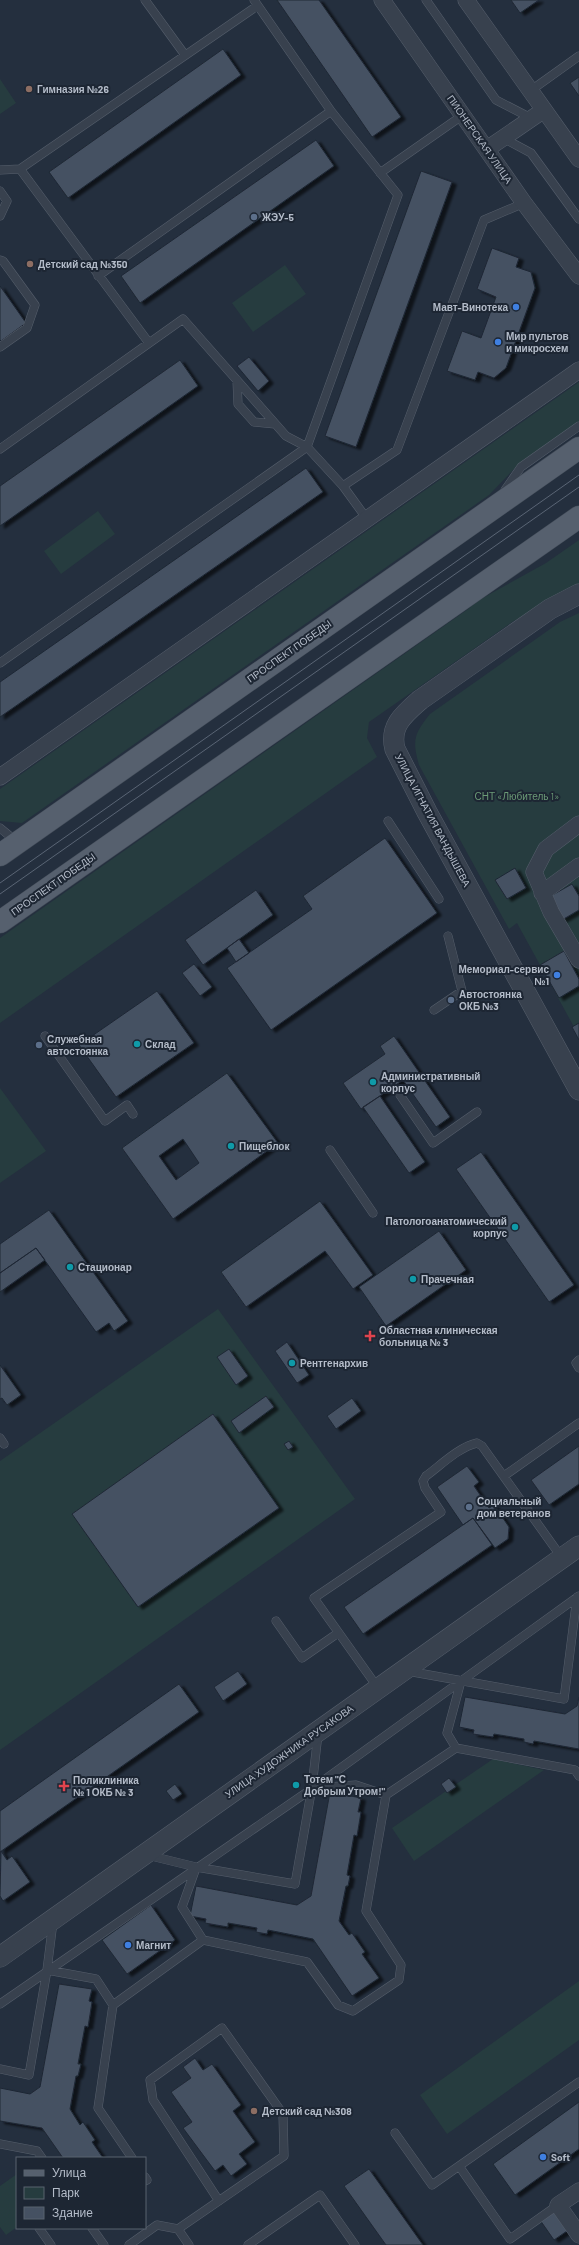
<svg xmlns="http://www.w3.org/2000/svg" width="579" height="2245" viewBox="0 0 579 2245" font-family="Barlow,sans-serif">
<defs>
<filter id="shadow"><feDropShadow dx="4.5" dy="2.5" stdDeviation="1" flood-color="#0009"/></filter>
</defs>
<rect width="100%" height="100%" fill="#242f3e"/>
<path fill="#263c3f" d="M0,79l16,24 -16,11z
M285,265l21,29 -53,38 -21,-29z
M579,382v40l-63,45 -27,28 -467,328 -22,-2v-32z
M98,511l17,23 -54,40 -17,-23z
M579,540v45l-67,37 -143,100 -2,16 10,19 -377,266v-85l471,-331 -1,-2 76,-42z
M579,613v423l-62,-113 -8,6 -90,-164c-7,-25 -5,-31 11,-51l130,-92z
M0,1088l46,63 -46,32z
M218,1309l137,190 -355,251v-289z
M493,1759l51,11 -130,91 -22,-33z
M579,1981v59l-132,94 -27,-39z
M17,2174v53l-11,8 -6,-8v-41z"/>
<path fill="#455162" stroke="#1f2835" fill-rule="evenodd" filter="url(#shadow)" d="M277,0h42l82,117 -29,20z
M511,0h28l-19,13z
M223,49l18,26 -173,123 -19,-26z
M579,77v19l-9,-13z
M316,140l18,26 -194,137 -19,-27z
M421,171l31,11 -96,265 -31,-11z
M492,248l27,10 -3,9 15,5 4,16 -29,80 -12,10 -16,-6 -3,8 -28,-9 15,-40 19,7 15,-41 -19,-8z
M0,286l26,37 -25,18 -1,-1z
M249,357l20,24 -11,10 -21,-25z
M180,360l18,26 -198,140v-40z
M306,468l17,24 -323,225v-35z
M385,838l52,75 -166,117 -44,-62 85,-59 -9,-13z
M515,868l11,20 -19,11 -12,-19z
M572,884l7,12v14l-17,10 -13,-23z
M256,890l17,25 -70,50 -18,-25z
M239,939l10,14 -13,9 -9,-14z
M564,951l15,28v7l-20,12 -19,-33z
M194,964l18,23 -12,9 -18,-23z
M157,991l37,52 -78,54 -37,-52z
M579,1023v17l-7,-13z
M394,1036l56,81 -14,10 -33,-47 -42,29 -18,-26 42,-29 -5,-8z
M227,1073l51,70 -105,76 -51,-71zM183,1139l16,24 -23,17 -17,-24z
M380,1096l45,66 -16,11 -46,-66z
M481,1152l93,133 -25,17 -93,-133z
M320,1201l53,74 -20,14 -28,-38 -79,56 -25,-35z
M49,1210l79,111 -14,10 -5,-8 -13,9 -60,-84 -36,25v-29z
M439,1231l27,39 -80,56 -27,-39z
M36,1248l9,12 -45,32v-19z
M287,1342l22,33 -12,8 -22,-32z
M229,1349l19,27 -12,9 -19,-28z
M0,1365l21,30 -14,10 -5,-7 -2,1z
M266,1396l8,11 -35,26 -8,-12z
M352,1398l9,13 -25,18 -9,-13z
M213,1414l66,94 -141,99 -66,-93z
M289,1441l4,6 -5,3 -4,-6z
M579,1446v38l-30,21 -18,-25z
M467,1466l12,16 -5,4 15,22 5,-3 15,22 -1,12 -13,9 -22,-30 -10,7 -26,-38z
M473,1518l19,27 -129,89 -19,-27z
M238,1671l9,13 -24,17 -9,-14z
M179,1684l20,28 -199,140v-41z
M465,1697l100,17 12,-8 2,-9v52l-45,-8 -1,3 -9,-2v-3l-30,-5 -1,3 -20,-3 1,-4 -15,-3z
M449,1778l7,9 -9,6 -6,-9z
M175,1784l7,10 -9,6 -7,-9z
M330,1792l31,6 -3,14h3l-4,24 -3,-1 -7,40 3,1 -2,10h-2l-7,35 10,14 3,-2 13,19 -3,2 17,24 -27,18 -39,-57 -45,-9 -1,4 -11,-2 1,-4 -29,-5v4l-23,-4 1,-4 -16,-3 6,-30 101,19 14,-9z
M1,1851l6,9 5,-4 18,26 -27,19 -3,-5z
M151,1905l24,35 -48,34 -25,-34z
M59,1984l33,5 -3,12 3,1 -4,25 -3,-1 -7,38h3l-3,12h-2l-6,33 10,16 3,-3 12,18 -3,2 11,16h-40l-21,-30 -42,-7v-33l30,6 10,-7z
M195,2058l8,12 9,-6 29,41 -8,6 22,31 -16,12 8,10 -16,12 -8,-11 -8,6 -32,-43 9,-6 -21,-30 20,-14 -8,-11z
M579,2102v47l-64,46 -22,-31z
M369,2169l54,76h-37l-42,-59z
M553,2211l14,20 -13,9 -14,-20z"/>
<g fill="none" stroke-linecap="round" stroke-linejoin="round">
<g stroke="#565f6c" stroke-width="9">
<path id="service" d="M145,0l40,55
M426,0l70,100 35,18
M530,91l49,-35
M503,138l28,15 48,66
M0,170l20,-1
M380,173l83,-58
M0,191l7,10 -7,15
M0,260l3,1 32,44 -8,23 -27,19
M98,276l233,-165
M149,343l-129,-174 237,-163
M237,380l1,24 16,18 21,2
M0,449l183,-130 103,117 21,11 36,39 24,33
M343,486l54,-36 87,-230 40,-17
M505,490l16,-23 58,-41
M0,663l307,-216 91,-252 -67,-84 -77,-111
M388,821l51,78
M0,828l17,14
M434,1010l28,-19 -14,-55
M45,1036l60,85 22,-16 6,9
M400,1095l33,48 44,-31
M330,1150l43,63
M579,1360l-3,3 3,5
M0,1438l4,6
M504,1476l75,-53
M276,1621l26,37 36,-25
M407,1671l157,28 13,-102
M378,1688l-64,-90 127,-86 -16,-24 -2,-7 3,-5c15,-11 33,-29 51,-33l5,3 80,112
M456,1748l-9,-15 14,-52
M386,1795l70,-47 119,22 4,6
M147,1855l49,12 99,17 17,-97 6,-53
M196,1868l-14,39 21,33
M47,1970l49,9 17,26
M0,2004l313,-216 266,-192
M0,2069l29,6 18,-105 6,-48
M395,2133l37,52 27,-19
M0,2144l37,7 5,7
M132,2158l-34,-50 15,-103 90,-65 104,22 31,43 15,6 46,-31 2,-15 -35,-54 20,-116 -30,-10 -43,3
M145,2177l2,3 -2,1
M558,2205l-48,34 -51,-73 120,-84
M39,2228l12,17
M92,2228l12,17
M178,2229l106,-73 -1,-42 -61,-86 -72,52 3,20 66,101
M129,2245l28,-20 21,4 11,16
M248,2245l72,-50 35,50"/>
</g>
<g stroke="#565f6c" stroke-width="17">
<path id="minor" d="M382,0l142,203 55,73
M466,0l113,159
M487,149l57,-39
M0,777l579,-407
M579,824l-33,25 -12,23 17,40 28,48
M542,893l37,-27
M579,2191l-21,14 21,30"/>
</g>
<g stroke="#565f6c" stroke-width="21">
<path id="tertiary" d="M579,594l-29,15 -130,91c-16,14 -31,26 -25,49l32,63 152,278
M0,1957l579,-411"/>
</g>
<g stroke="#414a57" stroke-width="23">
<path id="primary" d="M0,855l579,-407
M0,922l579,-405"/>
</g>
<use href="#service" stroke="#38414e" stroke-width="8"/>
<use href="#minor" stroke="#38414e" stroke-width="16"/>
<use href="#tertiary" stroke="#38414e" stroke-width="20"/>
<use href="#primary" stroke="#56606e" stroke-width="22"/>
<path stroke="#5a6575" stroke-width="1" d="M0,883l579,-408
M0,894l579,-407"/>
</g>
<g fill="#8d6e63" stroke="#1d2633" stroke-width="1.5">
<circle cx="29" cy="89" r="4"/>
<circle cx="30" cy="264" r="4"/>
<circle cx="254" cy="2111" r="4"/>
</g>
<g fill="#5c6f8a" stroke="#1d2633" stroke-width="1.5">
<circle cx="254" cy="217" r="4"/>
<circle cx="451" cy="1000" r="4"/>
<circle cx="39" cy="1045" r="4"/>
<circle cx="469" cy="1507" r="4"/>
</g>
<g fill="#3f7fe0" stroke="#1d2633" stroke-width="1.5">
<circle cx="516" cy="307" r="4"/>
<circle cx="498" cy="342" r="4"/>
<circle cx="557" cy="975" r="4"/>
<circle cx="128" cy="1945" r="4"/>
<circle cx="543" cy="2157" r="4"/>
</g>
<g fill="#0f9aa8" stroke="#1d2633" stroke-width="1.5">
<circle cx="137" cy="1044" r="4"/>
<circle cx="373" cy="1082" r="4"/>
<circle cx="231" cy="1146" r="4"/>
<circle cx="515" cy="1227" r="4"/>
<circle cx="70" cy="1267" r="4"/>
<circle cx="413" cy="1279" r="4"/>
<circle cx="292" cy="1363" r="4"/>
<circle cx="296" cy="1785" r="4"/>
</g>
<g fill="#e0444e" stroke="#1d2633" stroke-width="1.5">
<path d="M368 1330h4v4h4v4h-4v4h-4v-4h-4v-4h4z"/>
<path d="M62 1780h4v4h4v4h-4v4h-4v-4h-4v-4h4z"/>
</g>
<g text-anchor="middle" stroke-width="4" stroke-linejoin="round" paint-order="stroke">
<g font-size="10" font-weight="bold" fill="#b4bcc9" stroke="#1d2633" text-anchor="start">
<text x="37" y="93">Гимназия №26</text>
<text x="262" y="221">ЖЭУ-5</text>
<text x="38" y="268">Детский сад №350</text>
<text x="508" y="311" text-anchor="end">Мавт-Винотека</text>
<text x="506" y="340">Мир пультов<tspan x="506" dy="12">и микросхем</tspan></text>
<text x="549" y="973" text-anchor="end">Мемориал-сервис<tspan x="549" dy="12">№1</tspan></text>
<text x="459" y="998">Автостоянка<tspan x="459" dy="12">ОКБ №3</tspan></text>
<text x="47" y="1043">Служебная<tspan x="47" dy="12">автостоянка</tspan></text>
<text x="145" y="1048">Склад</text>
<text x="381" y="1080">Административный<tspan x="381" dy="12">корпус</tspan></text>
<text x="239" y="1150">Пищеблок</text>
<text x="507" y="1225" text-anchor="end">Патологоанатомический<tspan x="507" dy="12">корпус</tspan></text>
<text x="78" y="1271">Стационар</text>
<text x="421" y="1283">Прачечная</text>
<text x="379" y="1334">Областная клиническая<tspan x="379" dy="12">больница № 3</tspan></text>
<text x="300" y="1367">Рентгенархив</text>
<text x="477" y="1505">Социальный<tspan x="477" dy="12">дом ветеранов</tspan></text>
<text x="304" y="1783">Тотем "С<tspan x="304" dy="12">Добрым Утром!"</tspan></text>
<text x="73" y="1784">Поликлиника<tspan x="73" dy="12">№ 1 ОКБ № 3</tspan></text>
<text x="136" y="1949">Магнит</text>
<text x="262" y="2115">Детский сад №308</text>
<text x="551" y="2161">Soft</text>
</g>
<g font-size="10" fill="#b4bcc9" stroke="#1d2633">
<text transform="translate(480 139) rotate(55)" y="4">ПИОНЕРСКАЯ УЛИЦА</text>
<text transform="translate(289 651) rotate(-35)" y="4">ПРОСПЕКТ ПОБЕДЫ</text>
<text transform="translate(433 820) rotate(62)" y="4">УЛИЦА ИГНАТИЯ ВАНДЫШЕВА</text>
<text transform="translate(53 884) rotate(-35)" y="4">ПРОСПЕКТ ПОБЕДЫ</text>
<text transform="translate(289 1751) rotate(-35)" y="4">УЛИЦА ХУДОЖНИКА РУСАКОВА</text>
</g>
<g font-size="10" fill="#6b9a76" stroke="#1d2633">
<text x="517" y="800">СНТ «Любитель 1»</text>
</g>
</g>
<rect x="16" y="2157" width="130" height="72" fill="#1d2633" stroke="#59626f"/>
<rect x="24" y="2170" width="20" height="6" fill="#56606e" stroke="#59626f"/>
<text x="52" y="2177" font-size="12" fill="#b4bcc9">Улица</text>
<rect x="24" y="2187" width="20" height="12" fill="#263c3f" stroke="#59626f"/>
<text x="52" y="2197" font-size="12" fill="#b4bcc9">Парк</text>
<rect x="24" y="2207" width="20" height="12" fill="#455162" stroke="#59626f"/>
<text x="52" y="2217" font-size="12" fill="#b4bcc9">Здание</text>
</svg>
